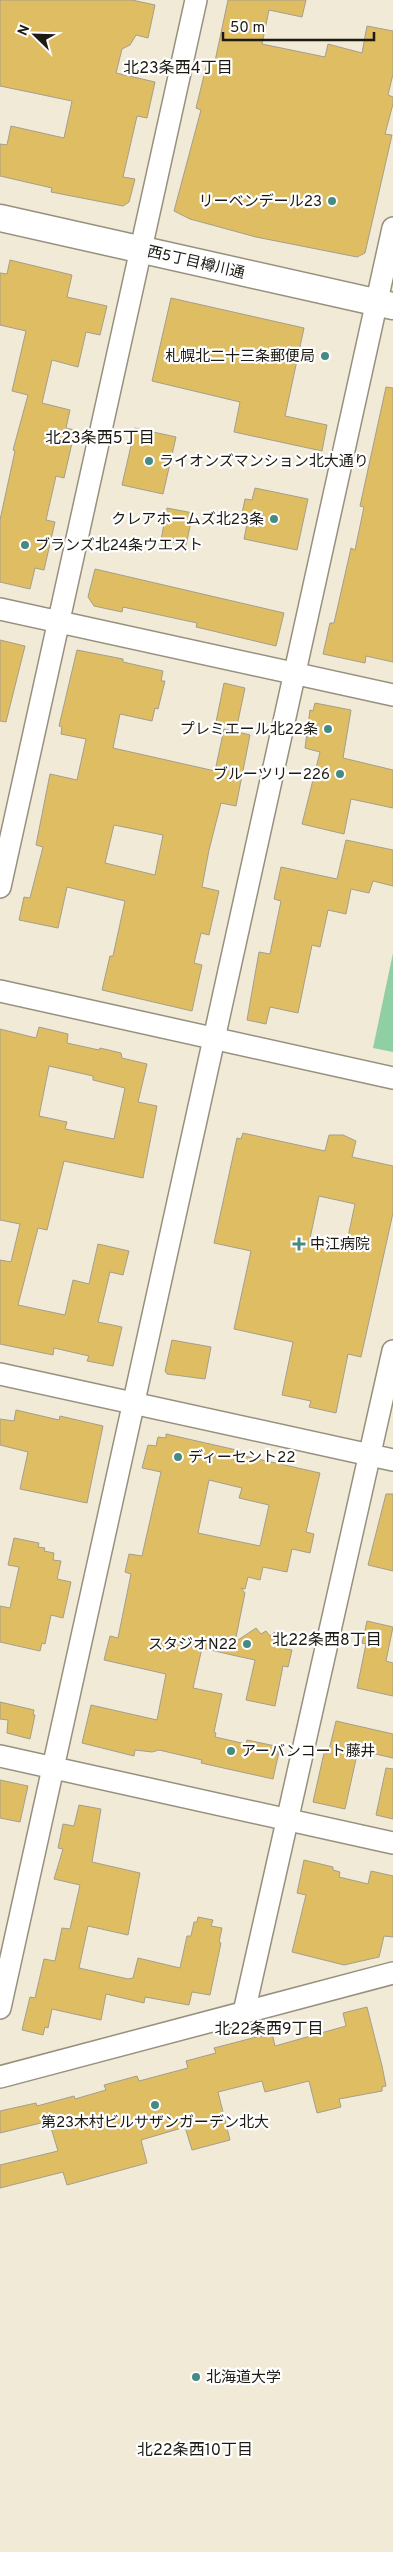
<svg xmlns="http://www.w3.org/2000/svg" width="393" height="2552" viewBox="0 0 393 2552" font-family="Overpass,'Noto Sans JP',sans-serif">
<rect width="100%" height="100%" fill="#f1ead6"/>
<path fill="#90cfa4" d="M393,953v99l-20,-4z"/>
<path fill="#dfbd62" stroke="#a59e8c" fill-rule="evenodd" d="M0,0h132l23,5 -7,33 -12,-3 -6,10 -8,4 -6,24 39,9 -8,36 -10,-2 -14,61 12,2 -6,23 -6,4 -72,-14 1,-4 -52,-12v-32l7,1 4,-19 53,12 8,-37 -72,-15z
M228,0h78l-4,17 -33,-7 -7,34 63,13 3,-13 34,9 5,-27 26,5v43l-5,21 5,2v7l-8,30 7,1 -27,118 -8,4 -101,-20 -66,-18 -16,-8 27,-101 -5,-2 12,-49 7,2z
M10,260l62,15 -5,22 40,9 -7,29 -14,-3 -8,35 -26,-7 -10,43 28,7 -4,18 9,2 -11,48 -8,-2 -10,44 9,2 -11,48 -9,-2 -5,21 -30,-7v-62l15,-69 -2,-1 15,-55 -16,-4 14,-60 -26,-6v-52l7,1z
M171,298l133,30 -19,88 42,9 -5,26 -88,-19 6,-30 -88,-21z
M386,387l7,1v274l-27,-6 -1,7 -42,-9 7,-31h4l17,-75 4,2 9,-43 -4,-1z
M135,428l41,9 -13,57 -41,-9z
M255,488l53,11 -11,51 -53,-11 4,-20 -7,-1 4,-19 7,1z
M167,508l26,5 -7,32 -25,-5z
M95,569l189,44 -8,33 -80,-19 1,-4 -74,-16 -1,5 -28,-6 -6,-9z
M0,640l25,6 -19,76 -6,-1z
M77,650l46,9v3l40,9 -2,10h4l-7,28 -3,-1 -3,13 -32,-7 -7,34 102,23 9,-42 26,6 -14,71 -15,-3 -12,47 -7,37 17,4 -10,44 -8,-2 -7,30 8,2 -10,46 -90,-21 8,-34h3l12,-55 -58,-14 -9,41 -39,-8 5,-23 6,1 13,-51 -7,-2 14,-71 27,6 9,-41 -25,-5 1,-7 -3,-1zM114,825l49,10 -8,40 -50,-12z
M224,683l21,5 -8,38 -21,-4z
M315,703l36,7 -8,48 50,12v38l-42,-9 -7,35 -42,-10 18,-72 -15,-4 5,-38 3,1z
M346,840l47,10v36l-20,-5 -4,12 -18,-4 -5,25 -18,-4 -8,37 -8,-2 -14,68 -28,-6 -4,17 -19,-4 12,-68 11,2 11,-53 -7,-2 7,-32 56,12z
M39,1027l29,7 -1,9 32,7 1,-2 21,5 1,5 25,6 -9,38 19,4 -14,72 -79,-17 -17,69 -9,-2 -20,77 47,10 8,-35 16,4 9,-40 31,7 -6,24 -13,-3 -12,50 24,5 -9,39 -26,-5 2,-5 -35,-8 -1,7 -53,-11v-84l11,2 9,-38 -20,-4v-191l36,9zM49,1066l44,10v4l32,8 -11,51 -49,-10 2,-7 -28,-6z
M243,1133l82,18 4,-16h14l13,6 -4,16 41,9v47l-32,144 -13,-3 -12,59 -27,-6 2,-6 -29,-6 11,-53 -59,-13 17,-78 -37,-8 23,-105 4,1zM319,1196l36,8 -10,47 -36,-8z
M172,1340l39,7 -6,32 -38,-5 -2,-3z
M16,1410l43,10 1,-4 43,10 -16,77 -67,-14 8,-37 -28,-7v-26l14,2z
M166,1434l75,17 -1,4 80,18 -14,59 8,2 -4,19 -18,-4 -5,23 -24,-5 -3,13 -12,-3 -3,12 -4,-1 4,5 -10,49 21,-14 5,6 5,-3 4,5 5,-4 11,14 -1,3 7,1 -4,17 -5,-1 -8,40 -29,-6 9,-40 -23,-5 -30,-7 -9,40 29,6 -8,38 2,1 -1,4 31,7 1,-4 33,7 -7,32 -72,-16 1,-3 -43,-10 -7,2 -17,-2 -1,6 -52,-13 9,-38 66,15 9,-46 -62,-14 6,-24 8,2 13,-64 -6,-2 4,-18 13,2 19,-84 -19,-4 6,-23 8,1 2,-9 8,1zM209,1480l33,8 -3,10 30,7 -9,41 -62,-13z
M386,1494h7v77l-25,-6z
M14,1538l25,5 -1,4 7,1 -1,3 10,2 -1,7 8,1 -4,18 14,3 -8,36 -12,-3 -6,29 -3,-1 -2,8 -40,-9v-36l10,2 9,-41 -11,-2z
M367,1621l26,6 -7,34 7,2v33l-36,-8 9,-44 -4,-1z
M0,1702l34,8 -1,5h2l-5,24 -23,-6 1,-13 -8,-1z
M336,1721l57,13v24l-35,-8 -13,59 -32,-7 11,-49 4,1z
M386,1768l7,1v50l-17,-4z
M0,1780l28,6 -8,36 -20,-4z
M79,1805l22,4 -9,53 48,11 -12,62 -40,-9 -9,42 49,11 5,-1 5,-20 42,10 7,-32h4l3,-14h3l1,-5 15,3 -2,6 11,2 -3,14 2,1 -11,52 -18,-3 -3,13 -44,-8 -1,6 -38,-9 -5,26 -49,-11 -4,19 -3,-1 -2,8 -21,-5 8,-33 5,1 9,-39 11,2 7,-33 8,1 10,-44 -26,-6 9,-30 -5,-1 5,-24 11,2z
M304,1860l29,7v3l7,2 -1,5 29,7 3,-13 22,5v61l-9,-1 -5,21 -35,8 -52,-13 14,-57 -9,-2z
M367,2007l15,59 4,20 -4,1v4l-43,8 2,8 -24,6 -8,-32 -44,11 -3,-11 -44,11 12,48 -38,10 -7,-23 -44,13 6,23 -80,22 -4,-13 -63,16v-23l58,-14 -9,-30 -49,12v-22l36,-8 1,3 37,-10 1,3 31,-9 -2,-5 33,-9 2,5 49,-13 -2,-7 30,-8 -2,-5 58,-15 3,13 71,-20 -3,-13z"/>
<g fill="none" stroke-linecap="round" stroke-linejoin="round">
<g stroke="#97907e" stroke-width="24">
<path id="minor" d="M0,609l393,86
M0,887l196,-887
M0,991l393,87
M0,1374l393,86
M0,1756l393,87
M0,2008l393,-1780
M244,2012l149,-661
M0,2077l393,-104"/>
</g>
<g stroke="#97907e" stroke-width="29">
<path id="tertiary" d="M0,218l393,88"/>
</g>
<use href="#minor" stroke="#fff" stroke-width="21"/>
<use href="#tertiary" stroke="#fff" stroke-width="26"/>
</g>
<g fill="#458b83" stroke="#fff" stroke-width="2">
<circle cx="332" cy="201" r="5"/>
<circle cx="325" cy="356" r="5"/>
<circle cx="149" cy="461" r="5"/>
<circle cx="274" cy="519" r="5"/>
<circle cx="25" cy="545" r="5"/>
<circle cx="328" cy="729" r="5"/>
<circle cx="340" cy="774" r="5"/>
<path d="M296.5 1236.5h5v5h5v5h-5v5h-5v-5h-5v-5h5z"/>
<circle cx="178" cy="1457" r="5"/>
<circle cx="247" cy="1644" r="5"/>
<circle cx="231" cy="1751" r="5"/>
<circle cx="155" cy="2105" r="5"/>
<circle cx="196" cy="2377" r="5"/>
</g>
<g text-anchor="middle" stroke-width="4.5" stroke-linejoin="round" paint-order="stroke">
<g font-size="15" fill="#1c1a13" stroke="#fff" text-anchor="end">
<text x="322" y="206">リーベンデール23</text>
<text x="315" y="361">札幌北二十三条郵便局</text>
<text x="159" y="466" text-anchor="start">ライオンズマンション北大通り</text>
<text x="264" y="524">クレアホームズ北23条</text>
<text x="35" y="550" text-anchor="start">ブランズ北24条ウエスト</text>
<text x="318" y="734">プレミエール北22条</text>
<text x="330" y="779">ブルーツリー226</text>
<text x="310" y="1249" text-anchor="start">中江病院</text>
<text x="188" y="1462" text-anchor="start">ディーセント22</text>
<text x="237" y="1649">スタジオN22</text>
<text x="241" y="1756" text-anchor="start">アーバンコート藤井</text>
<text x="155" y="2127" text-anchor="middle">第23木村ビルサザンガーデン北大</text>
<text x="206" y="2382" text-anchor="start">北海道大学</text>
</g>
<g font-size="15" fill="#1c1a13" stroke="#fff">
<text transform="translate(196 262) rotate(13)" y="5">西5丁目樽川通</text>
</g>
<g font-size="16" fill="#1c1a13" stroke="#fff">
<text x="178" y="73">北23条西4丁目</text>
<text x="100" y="443">北23条西5丁目</text>
<text x="327" y="1645">北22条西8丁目</text>
<text x="269" y="2034">北22条西9丁目</text>
<text x="195" y="2455">北22条西10丁目</text>
</g>
</g>
<g transform="translate(35 35) rotate(293)" stroke="#ffffff" stroke-width="4" paint-order="stroke">
<path d="M0-4L9 19L0 12L-9 19Z" fill="#1c1a13"/>
<text y="-8" font-size="14" font-weight="bold" text-anchor="middle" fill="#1c1a13">N</text>
</g>
<path d="M223 32v8h151v-8" fill="none" stroke="#1c1a13" stroke-width="2.5"/>
<text x="230" y="32" font-size="15" fill="#1c1a13" stroke="#ffffff" stroke-width="4" paint-order="stroke">50 m</text>
</svg>
